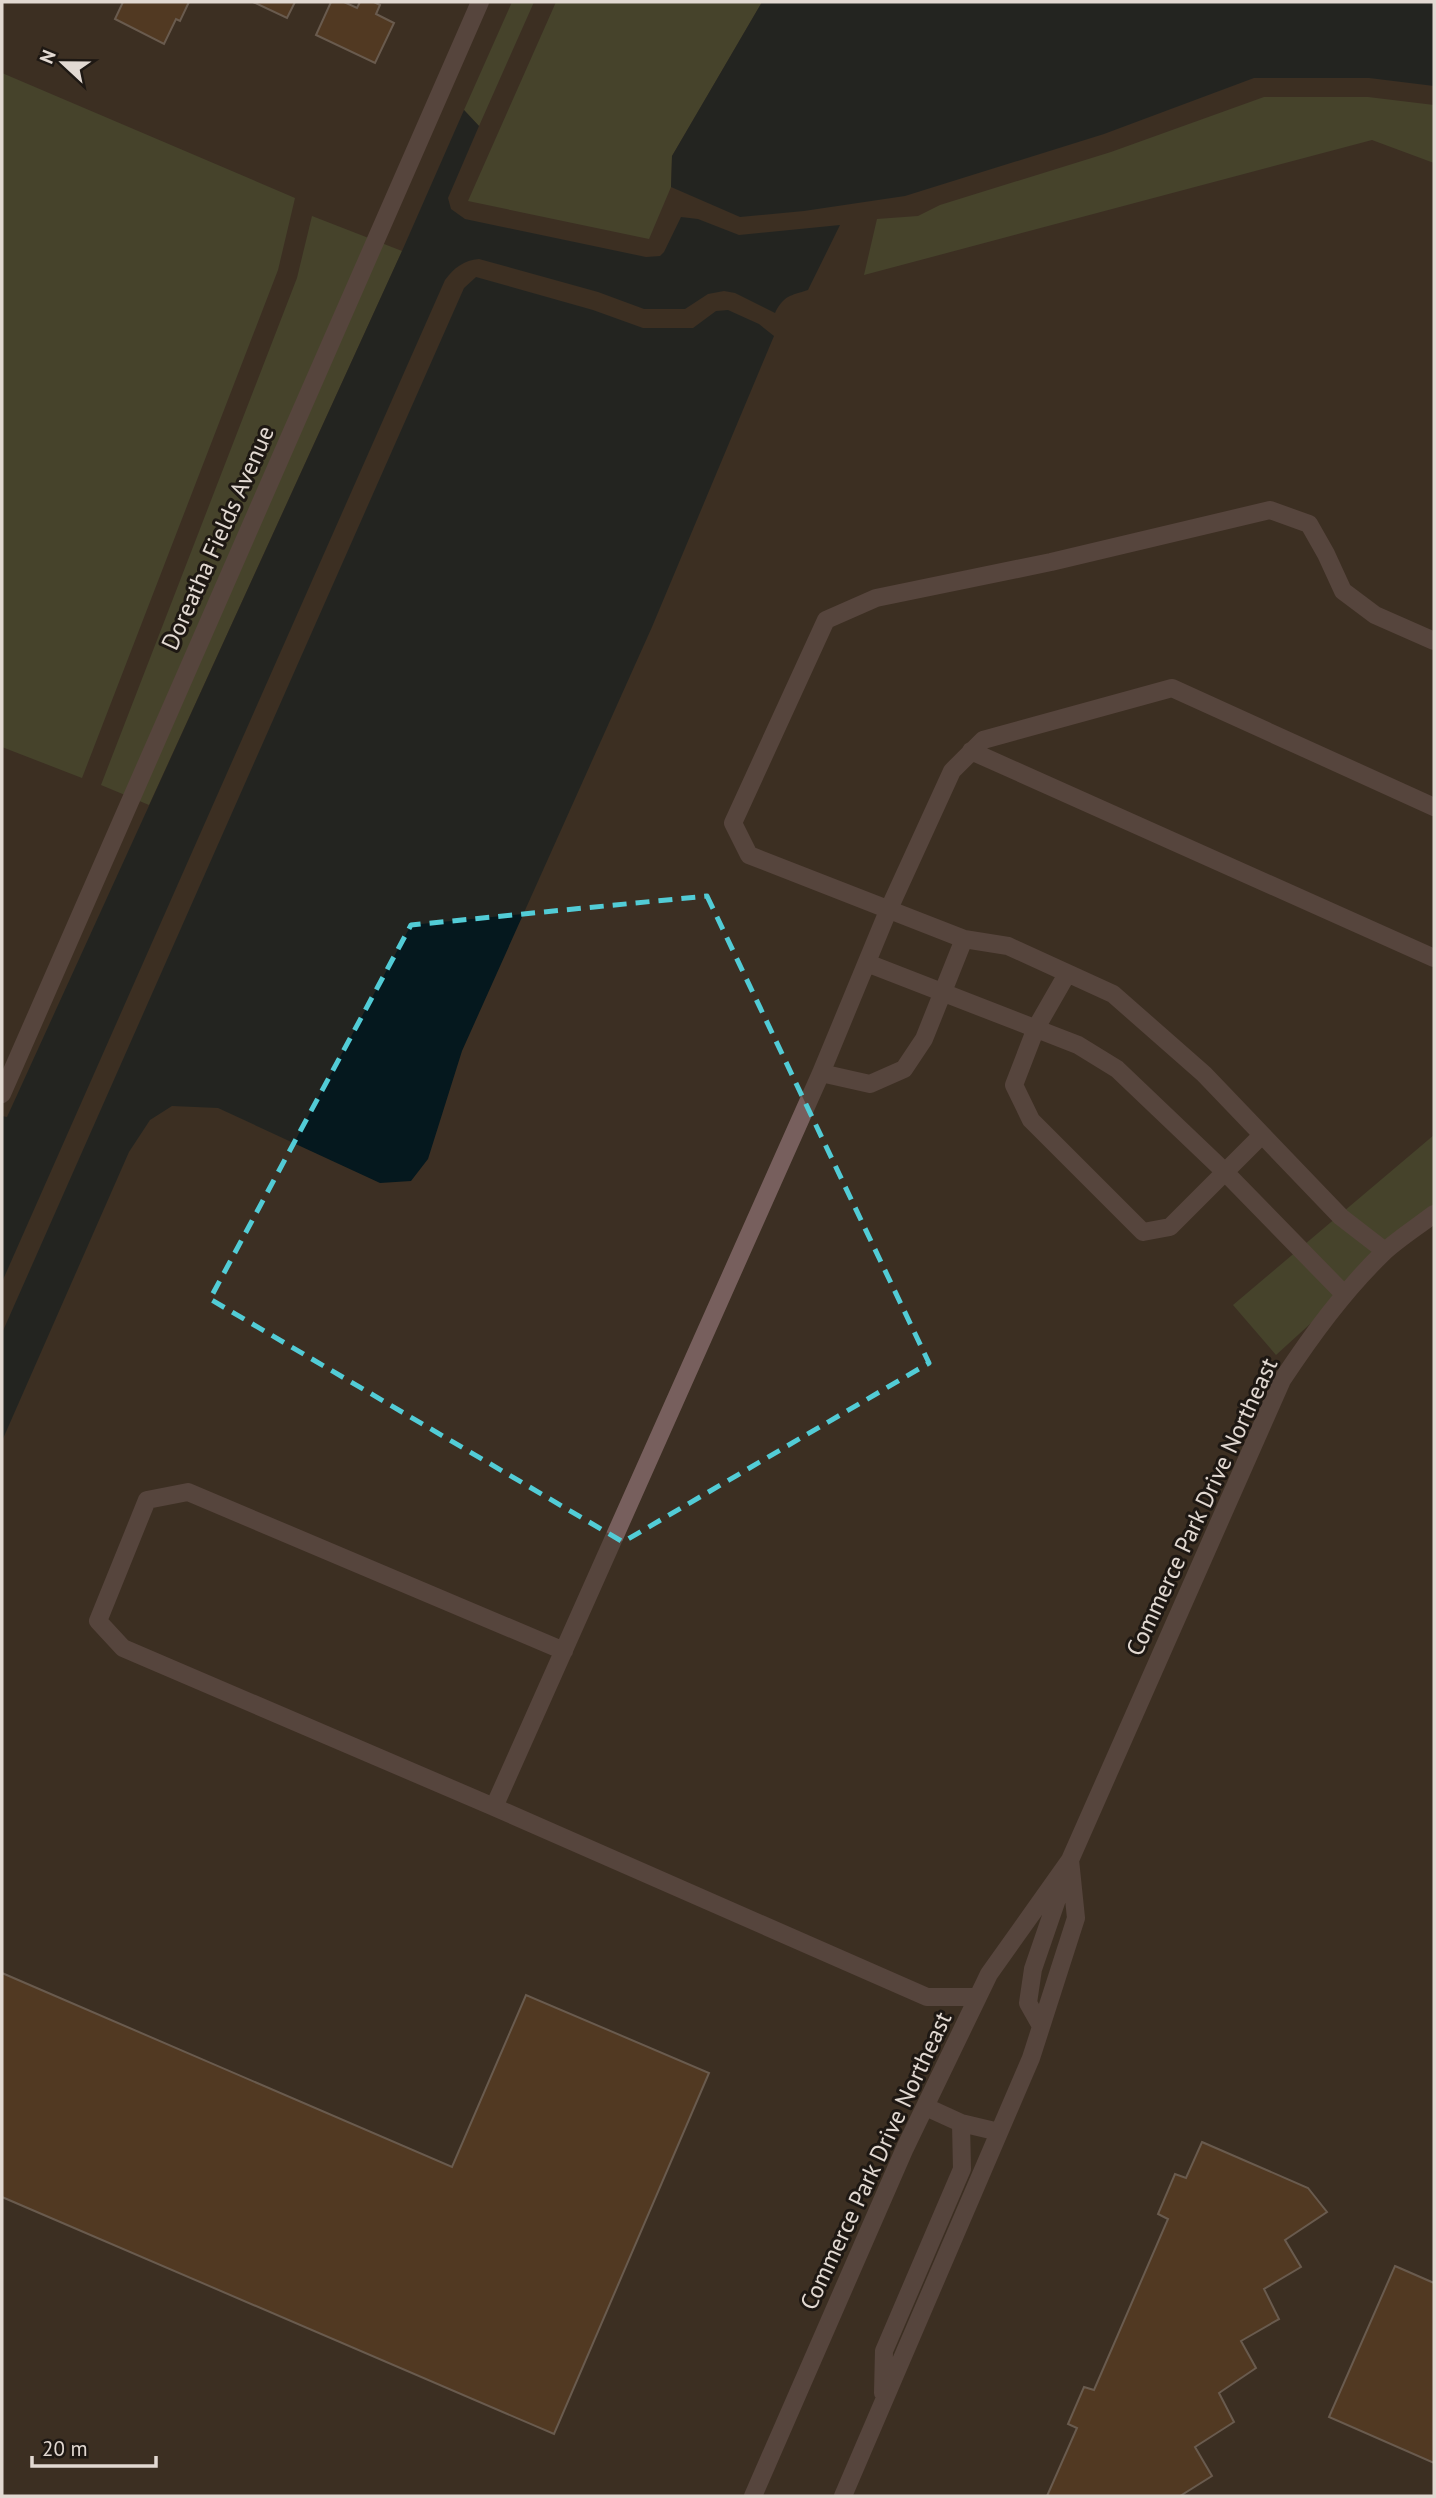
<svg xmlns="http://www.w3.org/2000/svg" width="1436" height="2498" viewBox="0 0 1436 2498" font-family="'PT Sans',sans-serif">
<rect width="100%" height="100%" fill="#3c2f23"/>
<path fill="#525c36" d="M512,2h22l-55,124 -15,-16z
M556,2h206l-90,154 -1,31 -22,52 -181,-38z
M2,73l293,125 -17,72 -196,508 -80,-31z
M1264,97h104l66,8v58l-62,-23 -508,135 13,-56 41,-3 22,-11 171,-53z
M312,216l90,35 -253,554 -48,-20 196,-507z
M1434,1135v76l-158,144 -43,-50z"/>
<path fill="#05181e" d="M762,2h672v84l-65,-8h-115l-150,56 -199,62 -101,15 -64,6 -69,-30 1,-31z
M464,110l15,16 -31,72 3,11 14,10 181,38 14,-1 4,-4 17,-35 17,2 41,16 101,-10 -32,65c-18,6 -24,5 -33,23l-40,-20 -11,-2 -16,3 -23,15h-41l-46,-17 -119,-33c-15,1 -25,9 -34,21l-443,1002v-166l5,1 395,-866z
M476,277l117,33 50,18h50l23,-17 12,-1 31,14 15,12 -122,291 -190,424 -34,108 -17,22 -31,2 -162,-75 -46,-2 -22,14 -21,32 -127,289v-108l462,-1045z"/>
<path fill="#6a4523" stroke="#a19083" stroke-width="2" d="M123,2h66l-9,19 -4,-2 -12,25 -49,-25z
M253,2h42l-8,16z
M331,2h13l13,6 3,-6h14l6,3 -4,9 18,9 -19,40 -59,-28z
M2,1973l450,194 74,-172 183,78 -155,361 -552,-237z
M1202,2142l106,46 19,24 -42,28 16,27 -37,22 15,30 -38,22 15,27 -37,25 15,29 -39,25 17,29 -32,20h-133l30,-68 -9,-4 16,-37 10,3 74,-171 -10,-5 17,-40 11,4z
M1395,2266l39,17v180l-105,-46z"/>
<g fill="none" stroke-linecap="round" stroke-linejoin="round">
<path stroke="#775f5d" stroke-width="18" d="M971,751l463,207
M867,963l211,82 39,24 107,102 120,123
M1067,974l-31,54 -22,57 17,35 112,112 27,-5 92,-92
M821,1073l49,11 34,-15 20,-30 40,-100
M2,1094l478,-1092
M1385,1251l-44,-34 -137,-143 -91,-80 -105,-48 -44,-7 -215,-84 -16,-32 93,-203 50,-22 175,-36 219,-52 39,14 17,30 17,37 32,24 59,26
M494,1807l-371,-159 -25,-27 49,-121 41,-8 376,159
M978,1997h-51l-433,-190 327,-734 67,-162 64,-140 31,-31 189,-52 262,119
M1041,2026l-13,-23 5,-34 32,-93
M926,2107l35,16 38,9
M883,2393l1,-42 78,-182 -1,-46
M753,2496l152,-348 84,-174 81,-114 212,-480c30,-45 61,-88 101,-127 15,-14 34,-26 51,-39
M843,2496l188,-438 45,-140 -6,-58"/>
</g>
<path d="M0 0H1436V2498H0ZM707,896l222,467 -306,179 -413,-243 201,-374z" fill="#3c2f23" fill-opacity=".55" fill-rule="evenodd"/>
<path fill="none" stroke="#52ccd6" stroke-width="5" stroke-dasharray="14 9" stroke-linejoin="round" d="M707,896l222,467 -306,179 -413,-243 201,-374z"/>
<g text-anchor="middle" stroke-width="6" stroke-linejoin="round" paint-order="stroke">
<g font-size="24" fill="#e2d9d2" stroke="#1e1813">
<text transform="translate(218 538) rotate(-66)" y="8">Doreatha Fields Avenue</text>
<text transform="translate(1202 1507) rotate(-65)" y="8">Commerce Park Drive Northeast</text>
<text transform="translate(876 2161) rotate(-65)" y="8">Commerce Park Drive Northeast</text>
</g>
</g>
<rect width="1436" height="2498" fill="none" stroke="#e2d9d2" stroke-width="7"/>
<g transform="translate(63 63) rotate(292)" stroke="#1e1813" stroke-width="5" paint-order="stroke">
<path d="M0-5L12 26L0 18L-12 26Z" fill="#e2d9d2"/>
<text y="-10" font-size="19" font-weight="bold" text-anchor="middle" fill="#e2d9d2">N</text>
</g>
<path d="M32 2456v10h124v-10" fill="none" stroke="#e2d9d2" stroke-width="3.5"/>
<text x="42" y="2456" font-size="21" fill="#e2d9d2" stroke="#1e1813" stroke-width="5" paint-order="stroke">20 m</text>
</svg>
